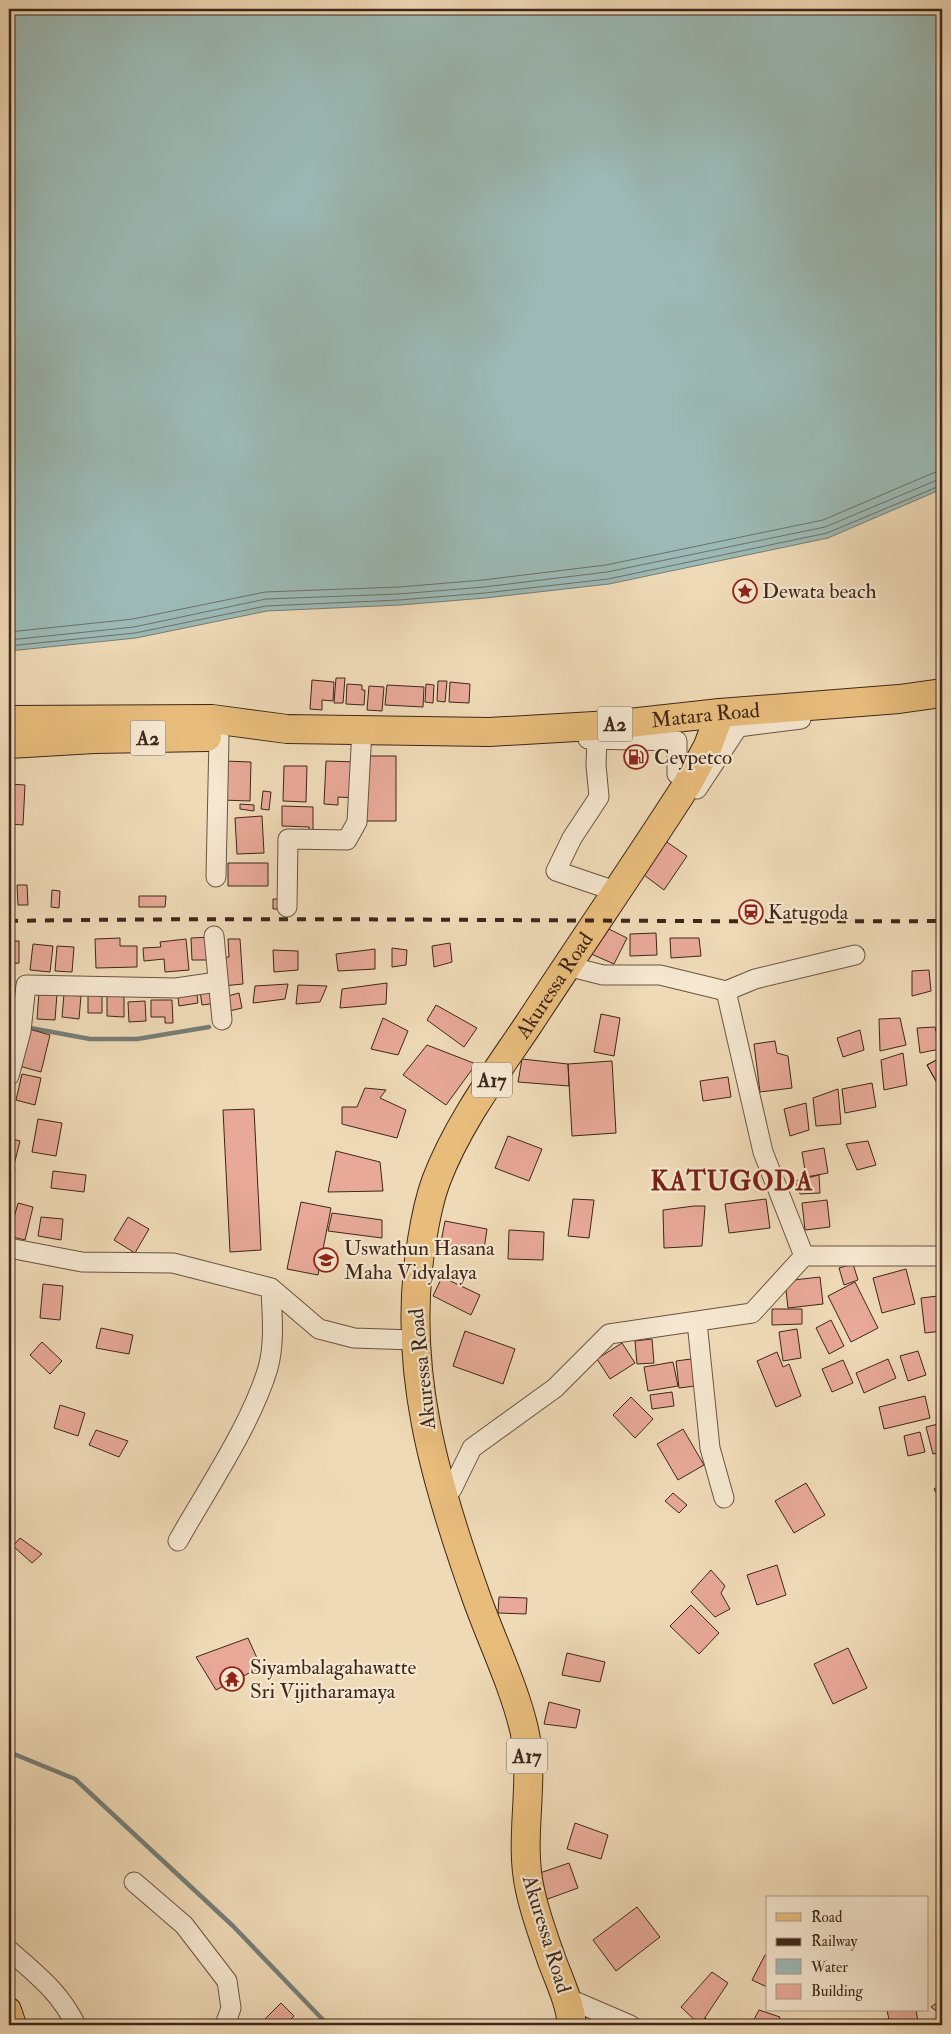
<svg xmlns="http://www.w3.org/2000/svg" width="951" height="2034" viewBox="0 0 951 2034" font-family="'IM FELL Double Pica',serif">
<rect width="100%" height="100%" fill="#efdab7"/>
<filter id="stains"><feTurbulence type="fractalNoise" baseFrequency=".004" numOctaves="4"/><feColorMatrix values="0 0 0 0 .2 0 0 0 0 .09 0 0 0 0 .02 0 0 0 .5 -.17"/></filter>
<radialGradient id="worn" r=".72"><stop offset=".6" stop-color="#630" stop-opacity="0"/><stop offset="1" stop-color="#630" stop-opacity=".3"/></radialGradient>
<path fill="#9cb9b5" stroke="#767e77" d="M9,9h933v480l-114,49 -219,46 -124,14 -85,7 -133,6 -131,27 -127,13z"/>
<g fill="none" stroke-linecap="round" stroke-linejoin="round">
<path stroke="#6d7068" stroke-width="1" d="M9,632l124,-13 132,-27 134,-5 84,-7 123,-15 217,-45 110,-47 9,-2
M9,640l125,-13 132,-28 133,-5 85,-7 123,-15 218,-45 117,-49
M9,646l126,-13 131,-27 133,-6 86,-7 123,-14 219,-46 115,-48"/>
<path stroke="#767e77" stroke-width="4.5" d="M25,1027l65,12h47l72,-12
M9,1752l66,27 158,147 95,99"/>
</g>
<path fill="#e8a998" stroke="#3e261a" d="M336,678h9l-2,25h-9z
M312,680l22,2 -1,19 -11,-1v10l-12,-1z
M438,681h9l-2,21 -8,-1z
M450,682l20,2 -1,19 -20,-1z
M347,684l15,1v5h3l-1,15 -18,-1z
M426,684l8,1 -1,18 -8,-1z
M387,685l37,2 -1,20 -38,-2z
M369,686l15,1 -2,24 -15,-1z
M366,756h30v65h-30z
M224,761l27,1 -1,39 -28,-1z
M326,761l31,1 -2,36 -17,-1v8l-14,-1z
M284,766h23l-1,36 -23,-1z
M9,784l16,1 -2,40 -14,-1z
M263,791l8,1 -2,18 -8,-1z
M240,804l14,1v6l-14,-2z
M282,806l31,1v26h-4v-6l-27,-1z
M262,816l2,37 -27,1 -2,-36z
M664,840l23,16 -23,34 -28,-21z
M228,863h40v23h-40z
M17,885h10l1,20h-10z
M52,890l8,1 -1,17 -8,-1z
M139,896h27l-1,11h-26z
M273,899h8v10h-8z
M603,926l24,12 -13,26 -25,-11z
M656,933l1,22 -27,1v-22z
M211,937l1,23h-20l-1,-22z
M120,938v8h17v21l-41,1 -1,-29z
M670,938h29l2,18 -30,2z
M186,939l3,31 -24,2 -1,-13 -20,2 -1,-13 18,-1 -1,-5z
M228,939h12l3,45 -21,2 -2,-28 9,-1z
M9,941h10v22l-10,1z
M450,943l2,19 -18,5 -2,-21z
M33,944l20,2 -3,26 -20,-2z
M57,946l17,1 -2,25 -17,-1z
M392,948l15,2 -1,15 -14,2z
M375,949v20l-37,2 -2,-17z
M273,950l25,1v19l-24,2z
M929,970l2,21 -19,5v-25z
M9,982h5l-1,12h-4z
M387,983l-1,21 -46,4 2,-19z
M288,984l-3,15 -32,4 2,-17z
M298,985l29,1 -7,16 -24,2z
M88,989l14,1v23h-14z
M215,989l2,14 -15,2 -2,-14z
M39,992l18,2 -2,26 -18,-1z
M239,993l3,15 -21,5 7,-17z
M64,994l17,2 -2,23 -17,-2z
M107,994h17v23l-17,-1z
M197,994l1,9 -19,3 -1,-9z
M9,997l4,1 -1,16h-3z
M151,1000h21l1,23h-8v-6h-14z
M145,1001l1,20 -17,1 -1,-20z
M436,1005l41,23 -13,19 -37,-27z
M601,1014l19,4 -6,38 -20,-4z
M383,1018l25,13 -10,24 -27,-6z
M900,1018l6,27 -26,6 -1,-32z
M935,1027l5,22 -20,4 -3,-25z
M29,1029l21,6 -9,37 -22,-6z
M860,1030l4,20 -21,7 -6,-19z
M775,1041l2,12 11,3 4,32 -32,4 -6,-48z
M427,1045l49,19 -30,41 -43,-30z
M903,1053l4,32 -23,5 -3,-30z
M942,1057v35l-15,-27z
M942,1057v35l-15,-27z
M522,1059l46,5 1,22 -51,-4z
M612,1061l4,72 -44,3 -4,-72z
M22,1074l19,4 -6,27 -19,-5z
M728,1077l3,20 -28,4 -3,-20z
M872,1083l4,24 -31,6 -3,-24z
M365,1088l21,2 -6,8 26,12 -9,28 -55,-14v-17h15z
M838,1089l3,35 -25,2 -3,-28z
M806,1103l3,27 -19,6 -6,-27z
M254,1109l7,141 -31,2 -7,-142z
M38,1119l24,4 -6,33 -24,-4z
M508,1136l34,13 -13,32 -34,-13z
M9,1138l11,3 -6,24 -5,-1z
M868,1141l8,24 -19,5 -11,-26z
M824,1148l4,25 -22,4 -4,-25z
M336,1151l44,11 3,29 -55,1z
M9,1168l6,1 -6,28z
M53,1171l33,4 -2,17 -33,-4z
M819,1175l1,18 -20,1 -5,-13z
M573,1199l21,1 -5,38 -21,-2z
M766,1199l4,29 -41,5 -4,-29z
M827,1200l3,27 -25,3 -3,-27z
M301,1202l30,6 -13,67 -31,-6z
M18,1203l15,4 -8,33 -16,-4z
M694,1206h11l-3,40 -38,2 -1,-38z
M332,1213l50,7v18l-54,-7z
M41,1217l22,2 -2,21 -23,-4z
M128,1217l21,12 -14,24 -21,-13z
M445,1221l42,8 -4,27 -43,-9z
M509,1230l35,2 -1,28 -35,-1z
M853,1264l5,16 -14,5 -5,-17z
M906,1269l9,35 -33,9 -9,-35z
M442,1277l38,18 -9,20 -38,-19z
M820,1277l3,27 -35,4 -3,-27z
M855,1282l23,46 -27,14 -23,-46z
M43,1284l20,2 -3,34 -20,-2z
M938,1296l4,35 -17,2 -4,-35z
M772,1309h30v15l-30,1z
M831,1320l13,26 -15,8 -13,-26z
M101,1328l32,7 -4,19 -33,-6z
M797,1329l4,29 -18,3 -4,-29z
M465,1331l50,18 -12,35 -50,-18z
M652,1339l2,24 -17,1 -2,-23z
M42,1342l20,19 -12,13 -20,-19z
M622,1343l13,20 -25,16 -13,-20z
M918,1351l8,24 -18,6 -8,-25z
M777,1352l6,15 6,-3 12,32 -25,11 -19,-46z
M691,1359l4,27 -16,2 -3,-27z
M888,1359l8,19 -32,15 -8,-20z
M843,1360l10,23 -21,9 -10,-23z
M673,1362l5,24 -30,5 -4,-24z
M672,1392l2,14 -22,3 -2,-14z
M925,1396l5,22 -46,11 -5,-22z
M631,1397l22,22 -18,19 -22,-23z
M60,1405l25,8 -7,23 -24,-8z
M942,1423v29l-9,2 -7,-27z
M683,1429l21,36 -26,15 -21,-36z
M96,1430l32,11 -9,16 -30,-12z
M920,1432l5,20 -17,4 -4,-20z
M806,1483l19,32 -31,18 -19,-32z
M942,1484v19l-8,-14z
M673,1493l14,12 -8,8 -14,-12z
M20,1538l22,16 -10,9 -19,-17z
M777,1565l9,30 -29,10 -10,-30z
M711,1570l14,16 -4,7 9,16 -15,8 -24,-25z
M499,1597l28,1 -1,16 -28,-1z
M691,1605l28,28 -20,21 -29,-28z
M248,1638l13,29 -45,23 -20,-33z
M848,1648l19,40 -34,16 -19,-40z
M567,1653l38,9 -5,20 -38,-7z
M549,1702l31,8 -4,18 -32,-4z
M575,1823l33,12 -7,24 -34,-10z
M569,1863l9,25 -33,12 -8,-26z
M637,1907l23,30 -44,34 -23,-31z
M765,1955l2,1v31l-15,-7z
M712,1972l16,11 -28,42 -19,-18z
M942,1999v16l-11,-8z
M281,2003l13,13 -9,9h-26z
M759,2010l21,7 -3,8h-26z
M887,2010h29l2,12 -28,3z
M705,2018l9,7h-14z"/>
<g fill="none" stroke-linecap="round" stroke-linejoin="round">
<g stroke="#6a5341" stroke-width="21">
<path id="minor" d="M597,738l-1,27 3,32 -27,41 -16,33 59,20
M588,739l89,2v33l20,15 41,-62 63,-8
M216,877l3,-140
M287,907l1,-68 59,1 10,-18 5,-92 11,1
M214,936l8,84
M567,966l36,9h57l66,16 29,-12 100,-24
M726,991l37,161 41,104
M9,1076l12,-45 5,-46 150,3 41,-6
M9,1248l73,14 91,1 98,25 48,41 35,9 60,2
M697,1322l13,126 14,50
M442,1495l10,-6 20,-41 83,-60 54,-54 143,-21 52,-57h138
M178,1541c29,-52 73,-116 90,-173 7,-25 4,-54 3,-80
M134,1882l50,43 43,56 4,27 -6,17
M9,1950c28,25 50,41 67,75
M567,1998l63,27"/>
</g>
<g stroke="#3e261a" stroke-width="26">
<path id="major" d="M9,2010l5,15"/>
</g>
<g stroke="#3e261a" stroke-width="30">
<g id="highway">
<path id="s1" d="M9,720l203,-1 75,10 202,3 122,-7 109,-12 179,-14 43,-6"/>
<path d="M9,744l85,-5 113,-2"/>
<path id="s2" d="M572,2025c-2,-22 -12,-43 -20,-64 -8,-23 -17,-47 -22,-71 -12,-53 6,-108 -6,-161 -10,-42 -31,-86 -46,-127 -42,-117 -78,-236 -56,-362 3,-19 7,-40 14,-59 21,-56 59,-107 92,-156 53,-81 108,-161 160,-242l20,-37 12,-33"/>
</g>
</g>
<use href="#minor" stroke="#f5e7d0" stroke-width="19"/>
<use href="#major" stroke="#e8bd7c" stroke-width="24"/>
<use href="#highway" stroke="#e8bd7c" stroke-width="28"/>
<path stroke="#3e261a" stroke-width="4" stroke-dasharray="9 9" stroke-linecap="butt" d="M9,921c311,-5 622,2 933,0"/>
</g>
<defs>
<g id="sight-ring" transform="scale(1.25)"><circle r="9.5" fill="#f5e7d0" stroke="#8f2418" stroke-width="1.5"/><path d="M0-6L1.8-2.2L6-1.7L2.9 1.2L3.7 5.4L0 3.3L-3.7 5.4L-2.9 1.2L-6-1.7L-1.8-2.2Z" fill="#8f2418"/></g>
<g id="fuel-ring" transform="scale(1.25)"><circle r="9.5" fill="#f5e7d0" stroke="#8f2418" stroke-width="1.5"/><path d="M-5.5-6h7V0h2V4h1.3V-2.5L3-4.5l.8-.8L6-3V5H2.5V1h-1V6h-7ZM-4.2-4.7v3.2H.2V-4.7Z" fill="#8f2418"/></g>
<g id="station-ring" transform="scale(1.25)"><circle r="9.5" fill="#f5e7d0" stroke="#8f2418" stroke-width="1.5"/><path d="M-3-6H3Q5-6 5-4V2Q5 4 3 4L4.5 6H3L1.5 4h-3L-3 6H-4.5L-3 4Q-5 4-5 2V-4Q-5-6-3-6ZM-3.5-4v3h7v-3ZM-3.5 1v1.5H-2V1ZM2 1v1.5H3.5V1Z" fill="#8f2418"/></g>
<g id="university-ring" transform="scale(1.25)"><circle r="9.5" fill="#f5e7d0" stroke="#8f2418" stroke-width="1.5"/><path d="M0-5L7-2L0 1L-7-2ZM-4 1L0 2.5L4 1V4Q0 6-4 4Z" fill="#8f2418"/></g>
<g id="temple-ring" transform="scale(1.25)"><circle r="9.5" fill="#f5e7d0" stroke="#8f2418" stroke-width="1.5"/><path d="M0-6L5-2H3V0L6.5 2.5H4V6H1.5V3h-3V6H-4V2.5H-6.5L-3 0V-2H-5Z" fill="#8f2418"/></g>
</defs>
<g fill-rule="evenodd">
<use href="#sight-ring" x="745" y="591"/>
<use href="#fuel-ring" x="636" y="757"/>
<use href="#station-ring" x="751" y="912"/>
<use href="#university-ring" x="326" y="1260"/>
<use href="#temple-ring" x="232" y="1679"/>
</g>
<g text-anchor="middle" stroke-width="4.5" stroke-linejoin="round" paint-order="stroke">
<g fill="#f5e7d0" stroke="#756051" stroke-width="1">
<rect x="597.5" y="706.5" width="35" height="35" rx="4"/>
<rect x="130.5" y="720.5" width="35" height="35" rx="4"/>
<rect x="472" y="1062.5" width="40" height="35" rx="4"/>
<rect x="507" y="1738.5" width="40" height="35" rx="4"/>
</g>
<g font-size="20" font-weight="bold" fill="#3e261a">
<text x="615" y="731">A2</text>
<text x="148" y="745">A2</text>
<text x="492" y="1087">A17</text>
<text x="527" y="1763">A17</text>
</g>
<g font-size="21" fill="#3e261a" stroke="#f5e7d0" text-anchor="start">
<text x="762" y="598">Dewata beach</text>
<text x="654" y="764">Ceypetco</text>
<text x="768" y="919">Katugoda</text>
<text x="344" y="1255">Uswathun Hasana<tspan x="344" dy="24">Maha Vidyalaya</tspan></text>
<text x="250" y="1674">Siyambalagahawatte<tspan x="250" dy="24">Sri Vijitharamaya</tspan></text>
</g>
<g font-size="21" fill="#3e261a" stroke="#f5e7d0">
<text dy="7" stroke="none"><textPath href="#s1" startOffset="698">Matara Road</textPath></text>
<text dy="7" stroke="none"><textPath href="#s2" startOffset="1099">Akuressa Road</textPath></text>
<text transform="translate(422 1369) rotate(-96)" y="7">Akuressa Road</text>
<text transform="translate(547 1934) rotate(73)" y="7">Akuressa Road</text>
</g>
<g font-size="26" font-weight="bold" letter-spacing="1" fill="#7a1f14" stroke="#f5e7d0">
<text x="732" y="1190">KATUGODA</text>
</g>
</g>
<rect width="951" height="2034" fill="none" stroke="#efdab7" stroke-width="30"/>
<rect x="10" y="10" width="931" height="2014" fill="none" stroke="#3e261a" stroke-width="2.5"/>
<rect x="15" y="15" width="921" height="2004" fill="none" stroke="#3e261a"/>
<rect x="766" y="1896" width="162" height="115" fill="#f5e7d0" stroke="#ac9a87"/>
<rect x="776" y="1913" width="25" height="8" fill="#e8bd7c" stroke="#ac9a87"/>
<text x="811" y="1922" font-size="15" fill="#3e261a">Road</text>
<rect x="776" y="1938" width="25" height="8" fill="#3e261a" stroke="#ac9a87"/>
<text x="811" y="1946" font-size="15" fill="#3e261a">Railway</text>
<rect x="776" y="1959" width="25" height="15" fill="#9cb9b5" stroke="#ac9a87"/>
<text x="811" y="1972" font-size="15" fill="#3e261a">Water</text>
<rect x="776" y="1984" width="25" height="15" fill="#e8a998" stroke="#ac9a87"/>
<text x="811" y="1996" font-size="15" fill="#3e261a">Building</text>
<rect width="100%" height="100%" filter="url(#stains)"/>
<rect width="100%" height="100%" fill="url(#worn)"/>
</svg>
